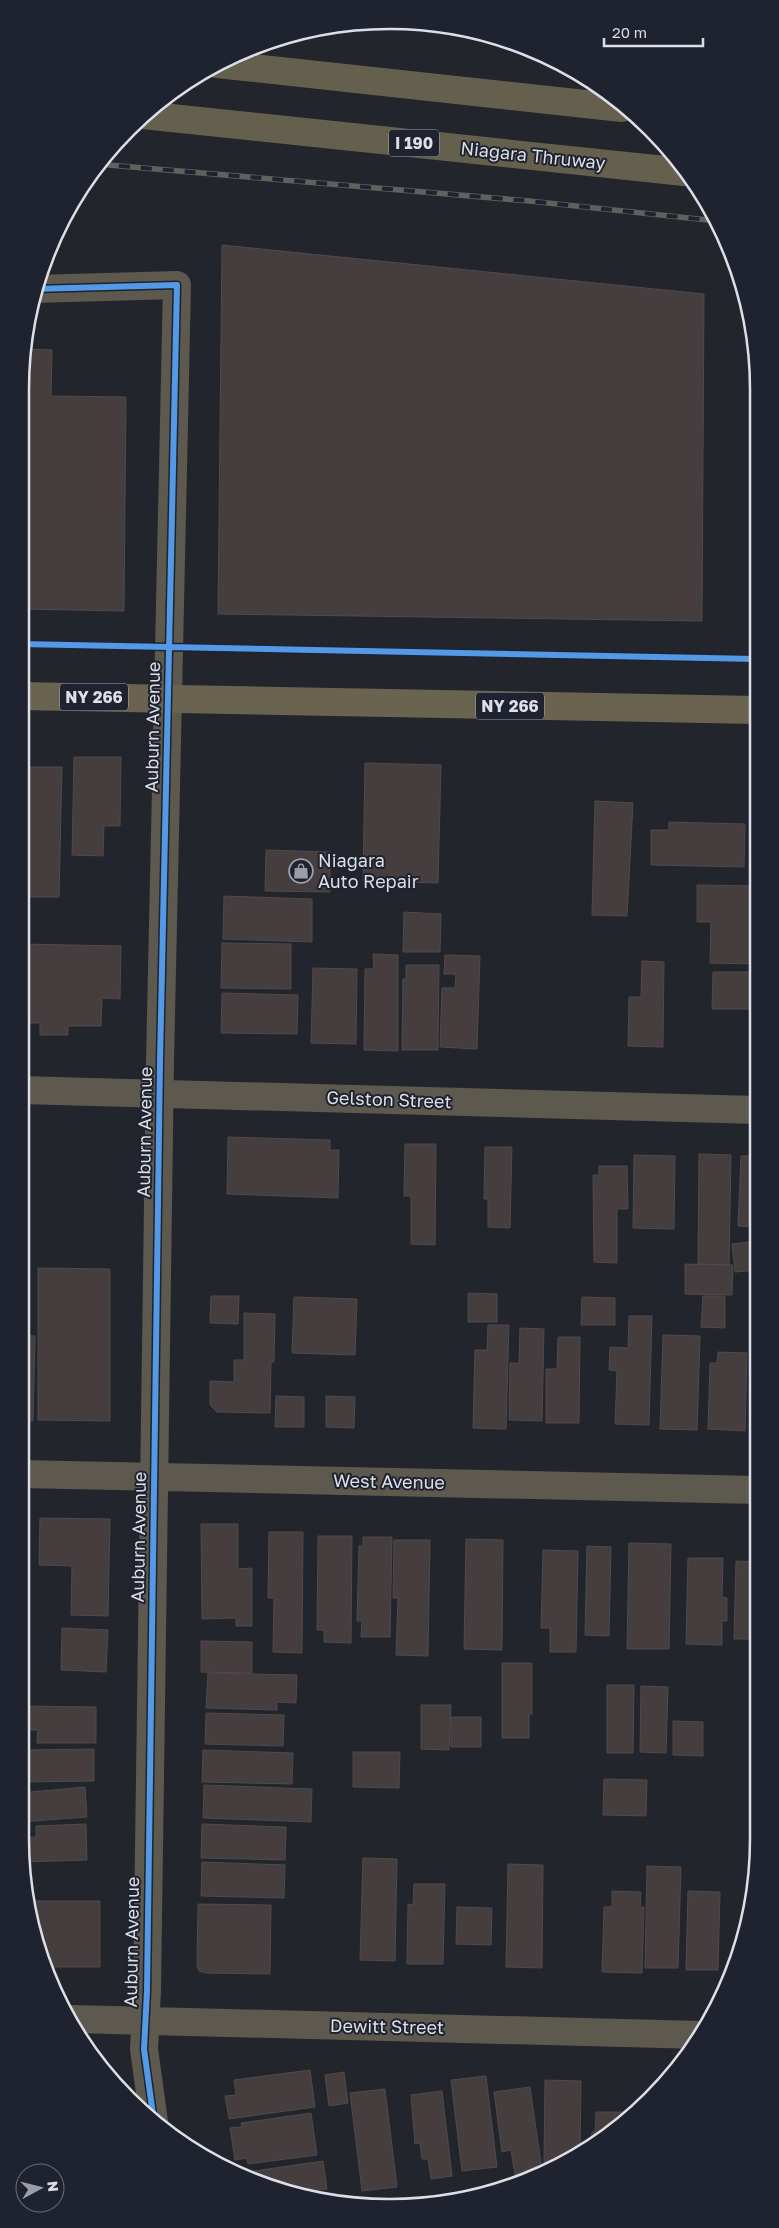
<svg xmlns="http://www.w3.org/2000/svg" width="779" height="2228" viewBox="0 0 779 2228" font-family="'Golos Text',sans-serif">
<rect width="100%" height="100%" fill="#22252c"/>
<path fill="#463d3e" stroke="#4d4b4d" d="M222,245l482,49 -2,327 -484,-7z
M25,349l27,1 -1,46 75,1 -2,214 -104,-2v-219z
M20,756h3l-2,169h-1z
M74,757h47l-1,69h-16l-1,30 -31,-1z
M365,763l76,2 -3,118 -75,-2z
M24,767h38l-3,130h-36z
M595,801l38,2 -6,113 -35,-1z
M669,822l76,2 -1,43 -93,-2v-35h18z
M266,850l64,2v40l-65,-1z
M697,885l60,1v78l-47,-1 1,-41h-14z
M224,896l88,3v43l-89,-3z
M404,912l37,2 -1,38h-37z
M222,943l69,1v45l-70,-1z
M21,944l100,2 -1,53 -18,-1 -1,28h-33v9h-28v-12h-20z
M373,954l25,1v96l-34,-1 1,-81h9z
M445,955l35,1 -3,93 -37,-2 2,-59h13l1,-14h-12z
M642,961l22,1 -1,85 -35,-1 1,-49h12z
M406,965h33l-1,85h-36l1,-71h3z
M313,968l44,1 -1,75 -45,-1z
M713,972h44v37h-45z
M222,993l76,2 -1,39 -76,-1z
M228,1137l102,3v10h9l-1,48 -111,-4z
M405,1144h31l-1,101 -24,-1v-48h-7z
M485,1147h27l-2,81 -22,-1v-28h-4z
M699,1154l32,1 -2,110 -31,-1z
M634,1155l41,1 -1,73 -41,-1z
M741,1156h17v71l-20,-1z
M599,1166h28l1,43h-11v54l-23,-1 -1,-87h6z
M758,1241v29l-23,2 -3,-28z
M685,1264l48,1 -1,30 -47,-1z
M38,1268l72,1v152l-72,-1z
M20,1290h4v33h-4z
M468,1293l29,1v28h-29z
M211,1296h28l-1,28 -28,-1z
M703,1296h22v32l-24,-1z
M294,1297l63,2 -2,56 -63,-2z
M582,1297l33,1v27h-34z
M244,1313l31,1 -1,48h-3l-1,51 -53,-1 -7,-7v-24l24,1v-22h10z
M629,1316h23l-3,109 -34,-1 2,-53 -8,-1 1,-23 18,1z
M488,1325h21l-3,104 -33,-1 2,-78h12z
M520,1328l24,1 -2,92 -33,-1 1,-57h9z
M20,1335l15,1 -2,85h-13z
M663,1335l37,1 -3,94 -37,-1z
M558,1337h22l-1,86h-33v-54h11z
M718,1352l29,1 -2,78 -37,-2 2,-66h7z
M756,1362h2v73h-3z
M276,1396l28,1v30h-29z
M326,1396l29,1 -1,31 -28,-1z
M40,1518l70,1 -2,97 -37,-1 1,-49 -33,-1z
M201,1524h37v45l14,-1v58h-16v-8l-34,1z
M269,1532h34l-1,121 -29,-1 1,-54h-6z
M318,1536h34l-1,107 -27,-1v-12h-7z
M363,1537h29l-2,100h-29l1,-16h-5l2,-75h4z
M466,1539l37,1 -1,110 -38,-1z
M394,1540h36l-2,116 -32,-1 2,-57h-5z
M629,1543l42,1 -2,105h-42z
M587,1546l24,1 -2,89 -24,-1z
M20,1549l9,1 -8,111h-1z
M543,1550l35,1 -2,101h-26v-24h-9z
M688,1558h35l-1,39 5,1v23h-5v24l-36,-1z
M736,1561l22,1 1,77h-25z
M62,1628l46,2 -2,42 -45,-2z
M201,1641l51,1v31l-51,-1z
M502,1663h30v51h-3v24h-27z
M208,1673l89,2 -1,28 -19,-1v8l-71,-2z
M607,1685h27l-1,68h-26z
M641,1686l27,1 -2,66 -26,-1z
M421,1705h30l-2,45 -28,-1z
M20,1706l76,1v36h-59l1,-13h-18z
M206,1713l78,2 -1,31 -78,-2z
M451,1717h30v30h-30z
M673,1721l30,1v34l-30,-1z
M94,1749v32l-74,1v-32z
M203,1750l90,3 -1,31 -90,-2z
M353,1752h47l-1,36 -46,-1z
M604,1779l43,1 -1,36 -43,-1z
M204,1785l108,4 -1,33 -108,-4z
M85,1787l2,30 -67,5v-29z
M86,1824l1,36 -65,2 -1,-24 15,-1v-11z
M202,1824l84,3 -1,33 -84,-2z
M363,1858l34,1 -2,102 -35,-1z
M202,1862l83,3 -1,33 -83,-2z
M508,1864l35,1 -1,103 -36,-1z
M647,1866l34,1 -3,101h-33z
M414,1884h31l-2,80h-36l1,-60 5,1z
M612,1891l29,1 -1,15h4l-2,66 -40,-1 2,-65h8z
M688,1891l32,1 -2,78h-32z
M26,1901h74v66h-56l-17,-57z
M198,1904l73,1 -1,69 -65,-1 -6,-2 -2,-5z
M457,1907l35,1 -1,37 -35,-1z
M310,2070l5,37 -86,12 -4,-23 11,-1 -2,-15z
M344,2072l4,31 -19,3 -4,-31z
M486,2076l11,91 -35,4 -11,-91z
M545,2080l36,1 -1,71 -27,12h-9z
M530,2087l12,83 -26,11 -5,-31 -9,2 -8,-60z
M385,2089l12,98 -35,4 -12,-98z
M442,2091l10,85 -21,3 -3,-20h-6l-2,-16 -5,1 -4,-49z
M596,2112h33v6l-38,29 1,-15h3z
M311,2113l6,42 -69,9 -1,-6 -12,2 -5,-32 12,-1 -1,-4z
M323,2161l4,28 -16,2 1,5 -63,-19 -1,-5z"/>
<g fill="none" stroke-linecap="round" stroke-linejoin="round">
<path stroke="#5d594e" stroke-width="28" d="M34,289l143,-4 -17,776 -13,930 -3,58 10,73
M20,1090l737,20
M20,1474l738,16
M73,2019l628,16"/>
<path stroke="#696350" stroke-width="28" d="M20,696l737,14"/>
<path stroke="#64604d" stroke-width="28" d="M217,64l405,44
M143,115l541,57"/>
<g stroke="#60605d" stroke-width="5.5">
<path id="rail" d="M97,164l432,37 188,20"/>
</g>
<use href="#rail" stroke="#1f232f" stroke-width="4" stroke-dasharray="11" stroke-linecap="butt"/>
<g stroke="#1f232f" stroke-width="9">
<path id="cycleway" d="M34,289l143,-4 -17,776 -13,930 -3,58 10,73
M20,644l736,15"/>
</g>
<use href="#cycleway" stroke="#5399e6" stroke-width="6"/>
</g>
<defs>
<g id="shop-ring" transform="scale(1.25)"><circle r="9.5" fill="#1f232f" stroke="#9b9ea6" stroke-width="1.5"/><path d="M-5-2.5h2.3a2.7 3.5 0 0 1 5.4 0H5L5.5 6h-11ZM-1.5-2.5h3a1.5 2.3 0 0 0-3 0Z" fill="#9b9ea6"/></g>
</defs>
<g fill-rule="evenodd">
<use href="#shop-ring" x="301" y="871"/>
</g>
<g text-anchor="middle" stroke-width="4" stroke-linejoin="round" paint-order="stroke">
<g fill="#1f232f" stroke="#a3a7b0" stroke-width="1">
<rect x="389" y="129.5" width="50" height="27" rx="4"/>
<rect x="60" y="683.5" width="68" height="27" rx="4"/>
<rect x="476" y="692.5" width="68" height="27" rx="4"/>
</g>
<g font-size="16" font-weight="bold" fill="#dcdfe7">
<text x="414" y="149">I 190</text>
<text x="94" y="703">NY 266</text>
<text x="510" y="712">NY 266</text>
</g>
<g font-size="18" fill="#dcdfe7" stroke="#1f232f">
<text transform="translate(533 156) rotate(6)" y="6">Niagara Thruway</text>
<text transform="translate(153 727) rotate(-89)" y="6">Auburn Avenue</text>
<text transform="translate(389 1100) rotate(2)" y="6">Gelston Street</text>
<text transform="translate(145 1132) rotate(-89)" y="6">Auburn Avenue</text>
<text transform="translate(389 1482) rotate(1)" y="6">West Avenue</text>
<text transform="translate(139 1537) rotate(-89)" y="6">Auburn Avenue</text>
<text transform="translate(132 1942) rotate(-89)" y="6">Auburn Avenue</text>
<text transform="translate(387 2027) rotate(1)" y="6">Dewitt Street</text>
</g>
<g font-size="18" fill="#dcdfe7" stroke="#1f232f" text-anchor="start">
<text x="318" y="867">Niagara<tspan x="318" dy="21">Auto Repair</tspan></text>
</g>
</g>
<path d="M0 0H779V2228H0ZM389 29H390A360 360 0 0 1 750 389V1839A360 360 0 0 1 390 2199H389A360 360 0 0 1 29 1839V389A360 360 0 0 1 389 29Z" fill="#1f232f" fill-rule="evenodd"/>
<path fill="none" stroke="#dcdfe7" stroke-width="2.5" d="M389 29H390A360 360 0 0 1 750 389V1839A360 360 0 0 1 390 2199H389A360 360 0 0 1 29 1839V389A360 360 0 0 1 389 29Z"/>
<g transform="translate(40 2188) rotate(83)"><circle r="24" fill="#1f232f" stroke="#6b6e79"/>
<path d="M0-4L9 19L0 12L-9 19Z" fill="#9b9ea6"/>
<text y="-8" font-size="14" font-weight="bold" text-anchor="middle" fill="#dcdfe7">N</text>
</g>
<path d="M604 38v8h99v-8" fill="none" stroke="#dcdfe7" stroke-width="2.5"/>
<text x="612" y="38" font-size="15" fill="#dcdfe7" stroke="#1f232f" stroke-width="4" paint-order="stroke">20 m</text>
</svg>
